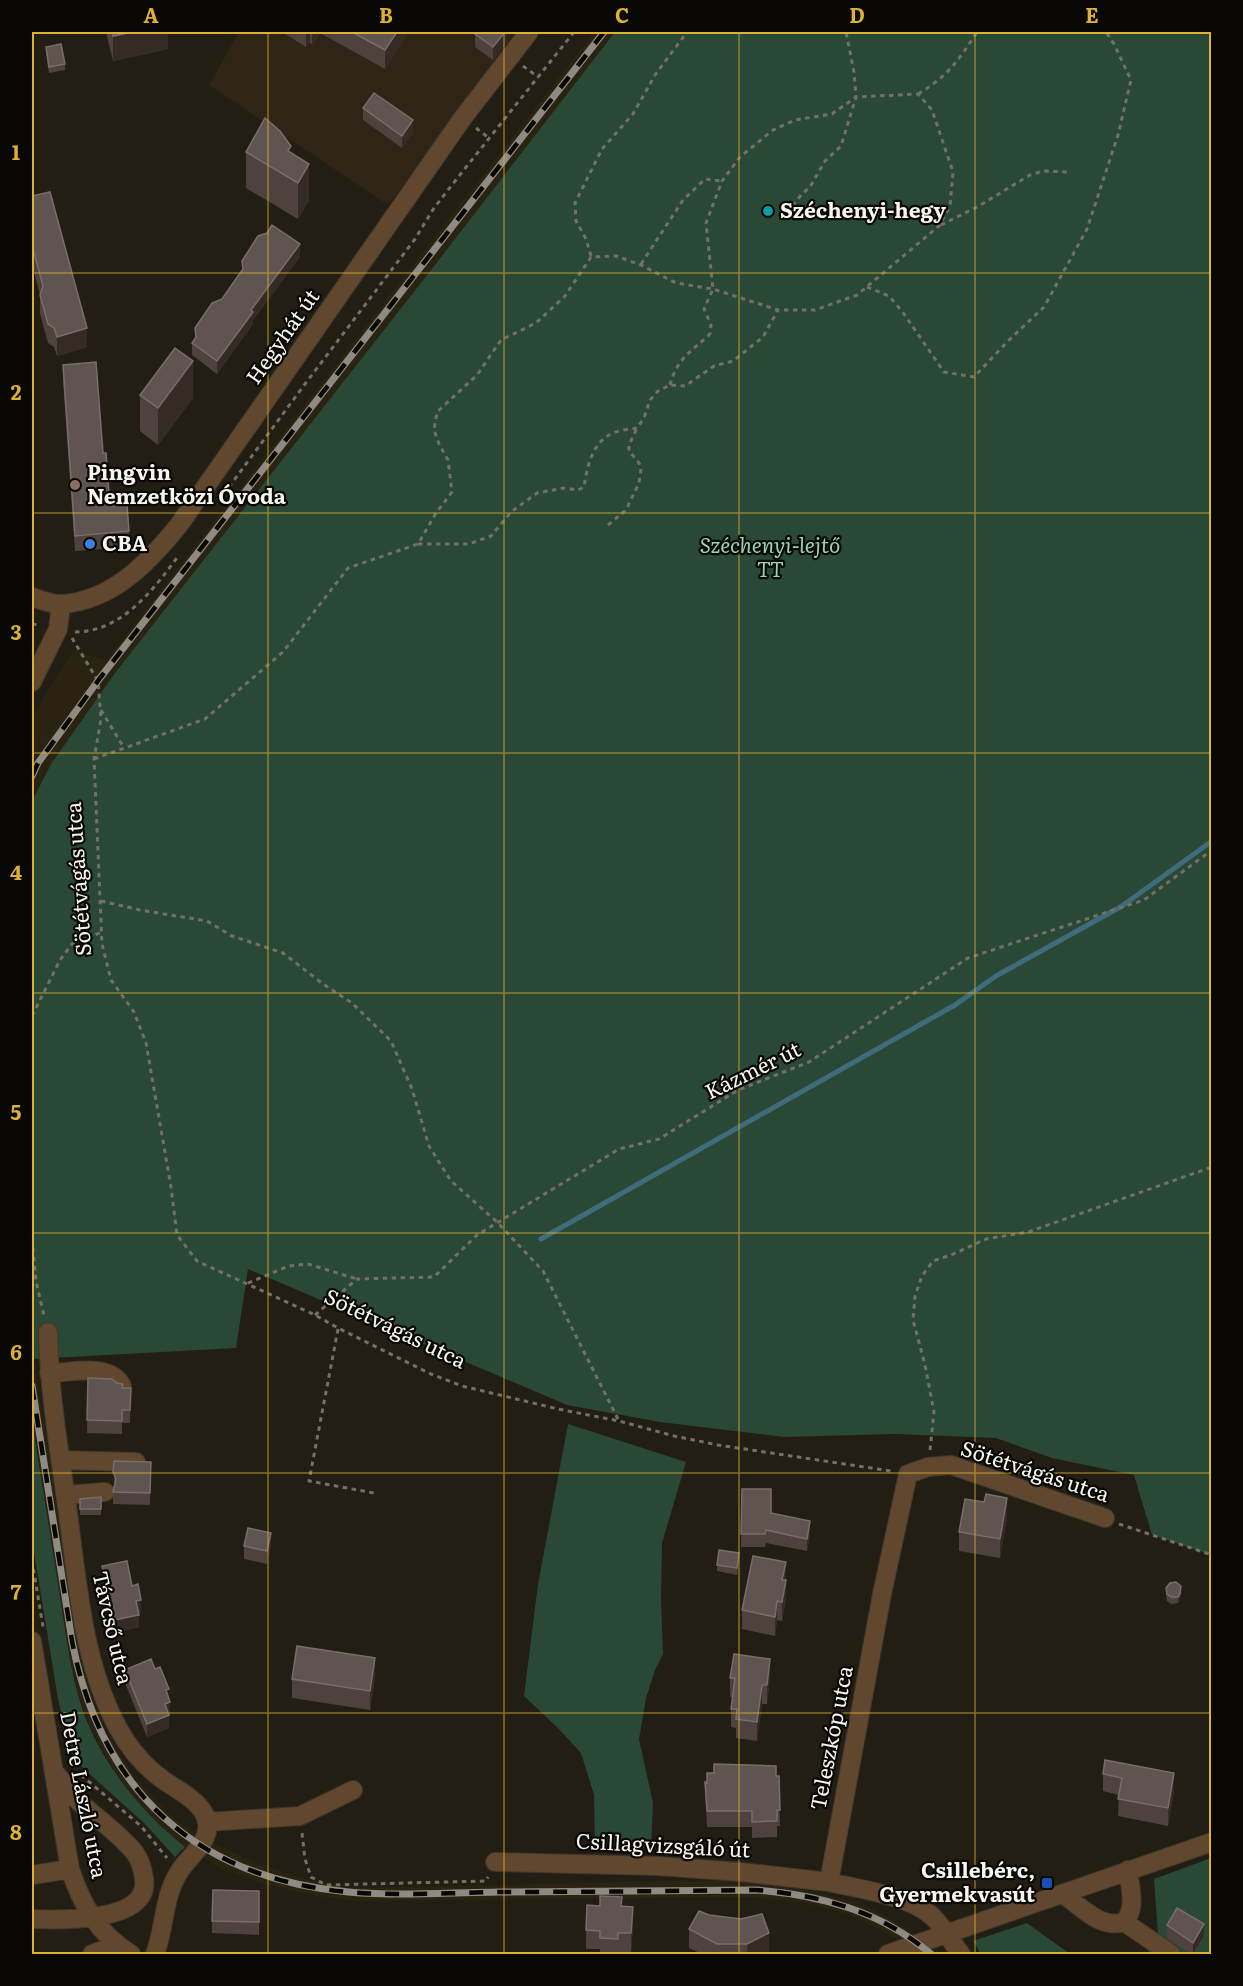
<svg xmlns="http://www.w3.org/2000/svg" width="1243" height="1986" viewBox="0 0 1243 1986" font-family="Literata,serif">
<rect width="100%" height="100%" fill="#231e14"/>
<path fill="#2a2312" d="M594,32h21l-191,247 -309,394 -64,91 -19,37v-64l3,-8 -3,-3v-10l43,-67 31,12z
M32,1350l52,314 10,37 14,34 27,43 36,38 30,22 56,25 31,11 22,6 35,7 22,1 357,-8 64,6 65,15 21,9 43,25 24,19h-22l-33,-21 -38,-19 -39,-10 -32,-4 -30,-3 -387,4 -43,-5 -56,-13 -39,-14 -37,-22 -19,-15 -27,-28 -22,-28 -28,-51 -11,-32 -9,-40 -37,-233z"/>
<path fill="#2f2415" d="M239,32h281l-132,173 -179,-120z"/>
<path fill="#2a4836" d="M615,32h596v1523l-59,-20 -18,-60 -82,-17 -56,-20 -101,-4 -111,3 -124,-15 -93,-17 -319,-136 -12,79 -203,11 -1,-9v-549l19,-37 64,-91 309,-394z
M32,1420c9,59 19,118 28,177 7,43 12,89 29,129 21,48 56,89 96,121l-10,10 -30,-33 -62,-56 -8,-10 -6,-11 -11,-48 -26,-159z
M568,1424l118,38 -24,81 -1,57 2,54 -8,16 -9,28 -7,41 14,64 -2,45 -56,-1 -1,-52 -13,-42 -22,-24 -35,-33 14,-112z
M1211,1858v96h-65l9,-10 3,-9 -4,-56z
M1027,1923l43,31h-89l-8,-13z"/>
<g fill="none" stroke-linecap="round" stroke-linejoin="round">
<path stroke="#3f6c7a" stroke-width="5" d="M541,1239l414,-234 41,-29 126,-70 90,-65"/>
<g stroke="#3d382e" stroke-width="20">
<path id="minor" d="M32,597c9,3 21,8 31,7 50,-4 86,-42 116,-79l283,-406 67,-87
M32,682l26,-53 3,-24
M48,1332c1,56 10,111 18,167 11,75 15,161 52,229 11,20 26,38 44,51 16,12 41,22 45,43 4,20 -19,35 -28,50 -16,25 -14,56 -24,82
M49,1373c22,0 61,-11 73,13
M60,1460l76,2
M66,1495l39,-3
M32,1641l38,228c12,36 28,65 61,85
M207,1822l93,-6 53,-26
M495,1862l162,4 84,6 88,10
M32,1875l38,-6
M1063,1894c17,12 38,36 61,28 13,-13 6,-35 4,-52
M32,1919c27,1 119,4 112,-40 -1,-9 -4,-19 -9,-26 -17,-21 -39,-35 -58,-53 -8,-7 -13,-17 -20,-25
M1124,1922l47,32
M92,1954l25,-9
M888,1954l324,-112
M961,1954c-9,-11 -17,-26 -28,-37 -22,-21 -74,-28 -104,-35l53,-288 26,-120 20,-7 23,-2 154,53"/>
</g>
<path stroke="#747067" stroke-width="3" stroke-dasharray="4.5 4.5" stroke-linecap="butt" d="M523,66l15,11
M918,94c30,-18 41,-34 59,-62
M476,128l13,10
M941,225l36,-18 53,-32 13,-4 26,1
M591,256l-5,-17 -10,-18 -1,-18 27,-54 31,-35 22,-39 32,-43
M641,264l42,-64 22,-21 17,2
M867,287l22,9 13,15 42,61 30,5 34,-36 36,-34 43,-78 31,-94 13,-55 -17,-36 -8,-12
M670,385c7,-27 22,-34 40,-51l1,-9 -7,-16 9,-20 -7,-66 16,-42 18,-24 33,-27 22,-10 37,-6 24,-17 -2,-25 -8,-40
M229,487l76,-103 110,-145 19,-31 25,-32 115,-144
M608,525l18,-15 13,-27 2,-14 -2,-6 -10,-12v-6l8,-17
M418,544h51l22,-8 20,-24 26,-19 27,-5 14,2 6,-3c3,-20 8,-45 29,-54 7,-3 17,-4 24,-5l7,-10 6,-18 8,-9 12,-6 15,1 29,-20 19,-5 30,-24 15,-27
M32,624l7,1
M75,632c47,0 79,-43 104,-77
M72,638l26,43 3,38 -7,40 8,185 9,36 23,32 12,31 25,144 6,48 20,26 118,54 23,13 93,46 31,12 96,23 61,12 55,15 44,9 173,26
M101,710l23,38
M94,759l111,-40 78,-67 65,-84 70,-24 18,-31 16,-21 -4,-32 -9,-16 -5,-14 3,-18 40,-37 24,-35 35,-17 29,-27 26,-39 25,-1 25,9 35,18 37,6 65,21h37l42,-15 82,-69 11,-20 3,-34 -21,-62 -14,-16 -62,3 -15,49 -16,15 -15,26 -9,8 -10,13 -10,3
M101,901l39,9 67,11 25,15 51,17 40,31 29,19 39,38 21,48 17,57 22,35 46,41 46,49 76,150
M32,1016l28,-56 12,-16 30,-12
M32,1239l4,42 8,35
M248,1283l41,-17 19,-2 49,15
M315,1315l42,-36 77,-2 43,-42 142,-86 40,-10 79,-49 71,-28 159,-104 176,-58 68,-50
M338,1329l-29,152 65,12
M930,1450l4,-38 -9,-47 -12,-45 2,-24 7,-20 11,-15 18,-6 35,-16 42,-7 184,-65
M1119,1524l93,31
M32,1560l11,67
M81,1775l60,51 26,32
M302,1833l3,26 6,18 15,8 160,-4 2,-4"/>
<use href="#minor" stroke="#61472e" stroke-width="18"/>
<g stroke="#8f8b82" stroke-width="7">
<path id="rail" d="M32,776l6,-13 62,-85 504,-646
M32,1386l40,255c29,150 124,237 276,251 49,4 100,1 150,0 86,0 172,-1 258,-2 65,5 124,21 175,64"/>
</g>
<use href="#rail" stroke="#0a0805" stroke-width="4.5" stroke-dasharray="14" stroke-linecap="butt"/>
</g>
<path fill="#4e413e" d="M106,32h62v17l-55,12z
M282,32h127l-24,37 -65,-36 -8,12 -2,-3 -4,5z
M507,32v10l-14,18 -18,-13v-13z
M46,47l19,17v6l-16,3 -3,-20z
M363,108l50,25 -11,15 -39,-28z
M246,152h45l18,48 -11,19 -52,-31z
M32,196l55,151 -30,9 -3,-9 -6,-4 -8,-29v-19l-7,-27 -1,-1z
M300,257l-47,63v4l-36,50 -25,-19v-12l3,-5v-10l27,-29 20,-28v-10z
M63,365l40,88 7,53 19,25v16l-54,4 -12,-171z
M140,395l53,3 -35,47 -18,-14z
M88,1378l35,10h8l-1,35h-8v11l-35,-1z
M114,1461l37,1 -1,43 -37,-1v-12l1,-5z
M742,1489l29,24 39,21 -3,17 -41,-8 -1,4h-24z
M101,1497v18h-21v-16z
M1007,1517l-7,41 -41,-7v-19z
M271,1545l-4,19 -23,-5v-13z
M739,1559l-2,16 -20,-4v-6z
M786,1562v37l-4,22 -5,-1 -2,16 -33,-7v-19z
M102,1566l30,20 9,26 -3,1 1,14 -25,6 -12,-54z
M1181,1586l-1,14 -2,3 -7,1 -4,-3 -1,-6v-7z
M155,1669l14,29 1,16 -1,1v13l-22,9 -22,-54v-13z
M375,1677l-5,33 -78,-12v-19z
M730,1678h40l-3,26h-5l-5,37 -21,-3v-10l-5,-1v-18l1,-12h-2z
M1103,1774l71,16 -6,36 -50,-10 1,-21 -16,-4z
M779,1776l1,50h-3v11l-25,1v-11h-45l-2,-45z
M259,1891v44l-47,-2v-12z
M622,1906l11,20 -2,26h-13v2h-18v-5h-14v-19z
M699,1911l70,41 -5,2h-62l-13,-6v-19z
M1167,1925l37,11 -10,18h-3l-24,-16z"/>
<path fill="#352b25" d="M133,32h35v17l-55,12v-25z
M306,32h4v10l-4,5z
M312,32h8l-8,13z
M397,32h12l-24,37v-19z
M505,32h2v10l-14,18v-13z
M413,120v13l-11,15v-12z
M309,164v36l-11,19v-36z
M300,244v13l-47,63v4l-36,50v-13l34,-51z
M87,328v19l-30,9v-19z
M193,361v37l-35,47v-37z
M1007,1498v19l-7,41v-19z
M810,1521v13l-3,17v-12z
M271,1533v12l-4,19v-13z
M786,1562v19l-4,-1z
M786,1580v19l-4,22v-19z
M1180,1594v6l-2,3v-6z
M141,1600v12l-5,2v-13z
M777,1601v19l-2,16v-19z
M139,1615v12l-25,6v-13z
M375,1658v19l-5,33v-19z
M770,1659v19l-3,26v-19z
M762,1685v19l-5,37v-19z
M170,1702v12l-5,3v-13z
M169,1715v13l-22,9v-13z
M1174,1773v17l-6,36v-18z
M633,1907v19l-2,26v-19z
M1204,1924v12l-11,18v-11z
M769,1933v19l-5,2h-17v-10z"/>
<path fill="#605451" stroke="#786d6a" stroke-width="1.5" d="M112,32h21l-20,4z
M352,32h45l-12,18z
M477,32h28l-12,15 -18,-13z
M61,44l4,20 -16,3 -3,-20z
M374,93l39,27 -11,16 -39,-28z
M265,118l15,13 11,15 -3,5 21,13 -11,19 -52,-31z
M50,192l37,136 -30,9 -3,-9 -6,-4 -8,-29 3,-9 -10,-37 -1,-1v-52z
M272,225l28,19 -49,66 2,2 -36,49 -25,-18 4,-6 -1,-9 17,-25 10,-4 16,-23 5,-7 -1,-8 16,-25 9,-3z
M175,348l18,13 -35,47 -18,-13z
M96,362l7,91h3l4,53 17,-1 2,26 -54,5 -12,-171z
M88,1378l24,1 5,4 6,1 -1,4h9l-1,22h-8v11l-35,-1z
M114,1461l37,1 -1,31 -37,-1 3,-13 -3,-7z
M742,1489h29v24l39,8 -3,18 -41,-9 -1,4h-24z
M986,1494l21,4 -7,41 -41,-7 6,-33 19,3z
M101,1497v12h-21v-10z
M248,1528l23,5 -4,18 -23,-5z
M719,1550l20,3 -2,15 -20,-3z
M753,1556l33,6 -4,18h4l-4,22 -5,-1 -2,16 -33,-7z
M127,1561l5,25 6,-2 3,16 -5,1 3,14 -25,5 -12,-54z
M1176,1582l5,4 -1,8 -2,3h-7l-4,-3 -1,-6 4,-5z
M297,1646l78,12 -5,33 -78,-12z
M734,1654l36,5 -3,26h-5l-5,37 -21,-3 1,-10h-6l4,-31h-5z
M151,1659l4,10 5,-2 9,22 -3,1 4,12 -5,2 4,11 -22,9 -22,-54z
M1105,1760l69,13 -6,35 -50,-9 4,-21 -19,-4z
M714,1764l62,2v10h3l1,34h-3v11l-25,1v-11h-45l-2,-29 2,1v-10h7z
M213,1890l46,1v31l-47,-1z
M600,1896l22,1 -1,9 12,1 -2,26h-13v6l-18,-1v-7l-14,-1 1,-25 13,1z
M1177,1908l27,16 -11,19 -26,-18z
M699,1911l10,4 32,4 21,-5 7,19 -22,11h-30l-28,-15z"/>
<path fill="none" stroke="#ddb133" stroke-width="1.5" stroke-opacity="0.55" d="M268,32v1922M504,32v1922M739,32v1922M975,32v1922M32,273h1180M32,513h1180M32,753h1180M32,993h1180M32,1233h1180M32,1473h1180M32,1713h1180"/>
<circle fill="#0f9aa8" stroke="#0a0805" stroke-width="2" cx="768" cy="211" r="6"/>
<circle fill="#8d6e63" stroke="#0a0805" stroke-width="2" cx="75" cy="485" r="6"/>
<circle fill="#3f7fe0" stroke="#0a0805" stroke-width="2" cx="90" cy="544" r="6"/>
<rect fill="#1a4fb4" stroke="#0a0805" stroke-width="2" x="1041" y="1877" width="12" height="12" rx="3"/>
<g text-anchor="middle" stroke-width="4.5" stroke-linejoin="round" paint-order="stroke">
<g font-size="21" font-weight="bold" fill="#f8f5ee" stroke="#0a0805" text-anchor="start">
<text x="780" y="218">Széchenyi-hegy</text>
<text x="87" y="480">Pingvin<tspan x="87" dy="24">Nemzetközi Óvoda</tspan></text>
<text x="102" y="551">CBA</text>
<text x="1035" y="1878" text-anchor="end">Csillebérc,<tspan x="1035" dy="24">Gyermekvasút</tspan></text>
</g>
<g font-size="21" fill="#f8f5ee" stroke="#0a0805">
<text transform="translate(283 337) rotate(-55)" y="7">Hegyhát út</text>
<text transform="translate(79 879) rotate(-94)" y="7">Sötétvágás utca</text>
<text transform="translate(753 1071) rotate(-26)" y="7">Kázmér út</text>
<text transform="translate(395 1329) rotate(26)" y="7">Sötétvágás utca</text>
<text transform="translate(1035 1472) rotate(18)" y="7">Sötétvágás utca</text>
<text transform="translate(112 1628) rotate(77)" y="7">Távcső utca</text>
<text transform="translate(832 1738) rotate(-79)" y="7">Teleszkóp utca</text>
<text transform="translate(83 1795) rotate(79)" y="7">Detre László utca</text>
<text transform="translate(663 1846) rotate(3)" y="7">Csillagvizsgáló út</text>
</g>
<g font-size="21" font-style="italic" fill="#96d5ae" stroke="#0a0805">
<text x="770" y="553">Széchenyi-lejtő<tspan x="770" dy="24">TT</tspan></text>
</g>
</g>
<rect width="1243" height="1986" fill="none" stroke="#0a0805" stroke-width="66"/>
<rect x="33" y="33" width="1177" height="1920" fill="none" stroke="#ddb133" stroke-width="2"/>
<g font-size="20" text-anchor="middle" font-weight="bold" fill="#ddb133">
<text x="151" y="23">A</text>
<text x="386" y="23">B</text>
<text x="622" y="23">C</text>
<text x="857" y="23">D</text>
<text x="1092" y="23">E</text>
<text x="16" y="160">1</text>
<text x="16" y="400">2</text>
<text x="16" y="640">3</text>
<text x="16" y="880">4</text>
<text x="16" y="1120">5</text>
<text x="16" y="1360">6</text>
<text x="16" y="1600">7</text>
<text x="16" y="1840">8</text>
</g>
</svg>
